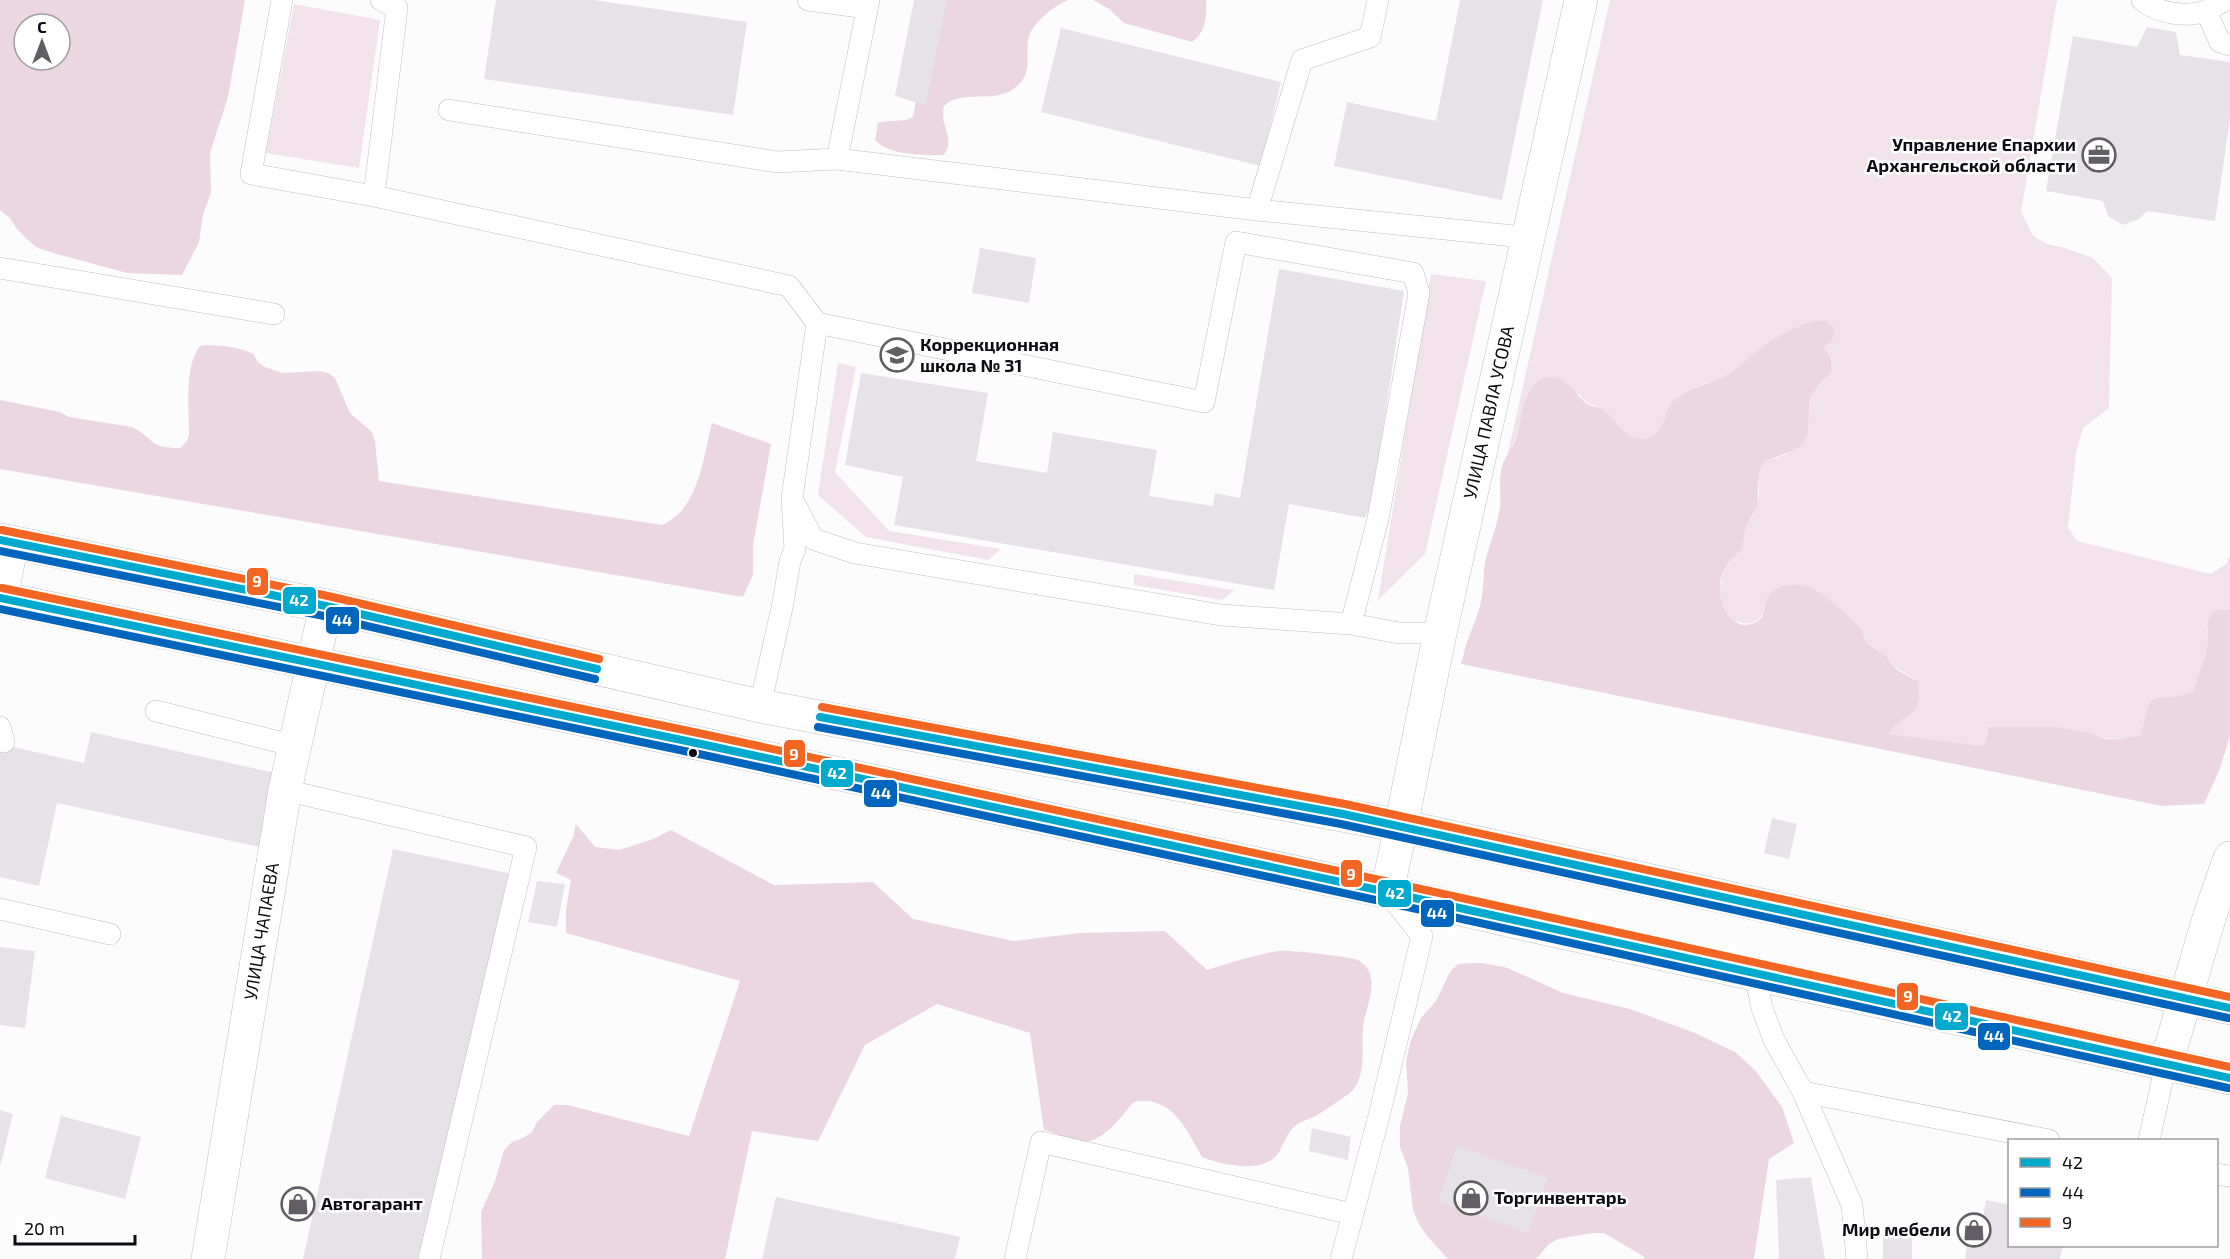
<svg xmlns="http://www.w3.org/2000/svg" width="2230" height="1259" viewBox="0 0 2230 1259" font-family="'Exo 2',sans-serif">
<rect width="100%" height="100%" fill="#fcfcfc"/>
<path fill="#f2e2e9" d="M1610,0h447l-36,211 12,25 14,8 18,4 28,10 19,20 -3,130 -26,20 -7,25 -8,75 9,13 134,33 15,-10 4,-8v54h-14l-9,19v21l-14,41 -10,6h-12l-26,18v10l-4,10c-17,3 -31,7 -47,-1l-107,3 -1,9 -98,-12 30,-53 -23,-14 -9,-11 -20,-15 -4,-12 -8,-9 -40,-31 -44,5c-8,23 -11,36 -38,26 -19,-26 -15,-49 10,-70l4,-23 6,-9 7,-22v-24l5,-10 21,-7 18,-11 5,-10 2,-37 14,-16 7,-22 -7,-12 -43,-12c-20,12 -36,29 -56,41 -15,8 -32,9 -46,19 -13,10 -9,25 -19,36 -4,4 -11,6 -16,7 -20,4 -27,-17 -40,-27 -11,-9 -14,-2 -25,-17l-49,-4 -15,49 -8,18z
M294,4l86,16 -21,148 -93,-15z
M1431,274l55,7 -61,273 -47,46z
M838,363l18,4 -21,105 54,59 112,18 -13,11 -122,-23 -48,-42z
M1134,574l100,16 -12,10 -88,-15z"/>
<path fill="#ecd7e1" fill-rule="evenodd" d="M0,0h245l-17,97 -18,56 1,39 -8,23 -4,27 -17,33 -55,-2 -70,-19 -19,-6 -8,-6 -14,-14 -5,-9 -11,-9zM24,24h36v36h-36z
M934,0h134c-15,7 -39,24 -40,42 -2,15 3,28 -7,40 -21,26 -58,5 -77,24 -5,19 12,33 0,49 -21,0 -54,1 -69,-15l3,-17c12,-4 25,0 35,-6z
M1093,0h113c0,17 1,31 -14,42l-68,-19 -15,-14z
M1814,321h11l10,8 -3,11 -8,7 7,12v12l-21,26 -2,37 -5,10 -9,6 -30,12 -5,10 -2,35 -11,20 -4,23c-8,6 -16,15 -20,25 -8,19 7,61 34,47 11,-5 7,-19 14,-28 9,-11 31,-11 43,-5 9,4 44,32 49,41 2,4 2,9 5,12 6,6 13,9 19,14 3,3 5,7 8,11 7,6 16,10 24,14 4,44 -13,27 -29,53l96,12 4,-19h69l36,7 11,5h14l22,-4 8,-33c14,-7 30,-3 44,-11l14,-41 1,-31 8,-9h14v126l-11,35 -15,33 -42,2 -701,-142c3,-8 3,-14 6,-22 6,-16 13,-30 15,-47 2,-11 1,-21 3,-32 4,-19 13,-37 15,-57 1,-12 -1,-24 1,-36 2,-10 10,-20 14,-29 6,-16 7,-39 16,-52 3,-5 8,-9 14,-11 21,-4 28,14 41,25 4,4 11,3 16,6 16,11 23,36 47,28 20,-6 13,-28 27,-39 14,-12 33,-13 49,-22 14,-8 24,-19 36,-28 16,-12 34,-21 53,-27z
M208,345l18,1 18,4 9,4 5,8 7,5 18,6 36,-2 9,2 7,5 15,35 22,19 3,9 4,40 283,44c37,-16 41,-67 50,-102l59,21 -18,101v30l-10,22 -743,-128v-69l60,12 9,5 63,10c24,12 15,21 48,21l7,-7 2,-7c0,-24 -5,-68 11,-88z
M576,824l19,23 24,3 34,-11 18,-9 103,55 99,-3 40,37 100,22 67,-8 85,-2 42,39c23,-7 47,-15 71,-19 7,-2 75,6 80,9 7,4 12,10 13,18 3,17 -6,33 -8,49 -2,21 4,45 -10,63 -3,4 -31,22 -37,26 -7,3 -15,5 -21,10 -8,7 -11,17 -16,26 -14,23 -57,13 -77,5 -16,-28 -30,-62 -68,-55 -14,15 -30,41 -53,40 -13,-1 -24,-9 -37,-12l-14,-97 -93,-29 -72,41 -47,96 -66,-10 -27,128h-243l-1,-47 14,-31 9,-31 8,-8 11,-4 9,-6 5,-10 17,-17h13l122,31 51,-155 -174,-48v-24l5,-29 -15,-7 17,-36z
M1471,963h12l25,5 55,25 67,16 65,24 40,19 20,18 27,37 12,36 -25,16 -15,100h-109l-2,-3 -39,-23h-12l-34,6 -10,6 -12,14h-88l-21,-23 -8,-12 -6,-14 -5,-42 -8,-21v-21l8,-33 -2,-32 5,-21 10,-22 15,-17 14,-29 8,-8z"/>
<path fill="#e7e2e8" d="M496,0h98l153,22 -14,93 -249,-36z
M914,0h33l-21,105 -31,-9z
M1460,0h83l-41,200 -168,-34 13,-64 89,19z
M2147,27l29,5 4,23 50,7v57l-15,102 -68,-10 -8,8 -16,6 -15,-9 -5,-15 -57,-10 27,-155 64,11z
M1061,28l220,54 -20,84 -220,-54z
M980,248l56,10 -7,45 -57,-10z
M1279,269l125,22 -32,211 -7,16 -76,-14 -15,86 -380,-65 9,-48 -58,-12 16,-92 127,20 -12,68 71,12 6,-41 104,18 -8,46 64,10 2,-13 25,5z
M91,732l184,41 -16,74 -202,-44 -18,83 -39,-9v-133l84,19z
M1772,818l25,6 -8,35 -25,-6z
M393,849l119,25 -78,385h-131z
M537,881l28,3 -8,43 -29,-5z
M0,947l35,4 -10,77 -25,-3z
M0,1110l13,4 -12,50h-1z
M61,1116l80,21 -16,62 -80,-21z
M1312,1128l39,9 -3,23 -39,-9z
M1457,1146l91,32 -20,55 -90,-32z
M1811,1177l14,82h-46l-3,-79z
M776,1197l184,40 -5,22h-193z
M1986,1200l24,5v41h53l-3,13h-95l3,-20 11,2z
M1883,1232h29v27h-29z"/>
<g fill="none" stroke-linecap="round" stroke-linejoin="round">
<g stroke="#bebdc2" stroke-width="22">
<path id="lane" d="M282,0l-31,174 123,22 415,90 28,37
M808,0l59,8
M2142,0c16,14 47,18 66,10 6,-3 12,-7 18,-10
M2206,11l14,31 10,3
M449,110l328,52 60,-3 420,51 257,26 13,5
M837,159l32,-159
M374,196l23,-188 -16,-8
M1257,210l45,-150 68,-23 8,-37
M0,268l274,46
M795,504l18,35 42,14 366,62 130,9 48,9h24l16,5
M760,706l23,-103 7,-42 5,-12 -3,-51 25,-175 387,79 32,-160 177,31 6,20 -41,226 -27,105
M156,711l139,35
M0,727l4,15
M285,790l241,57 -97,412
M0,909l110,25
M1755,974l7,34 12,32 29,52 49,113 5,54
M1803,1092l246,48
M2149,1140l17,-76
M2216,1174l14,2
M1015,1259l26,-117 311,72
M1341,1259l38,-143 43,-180 -35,-44"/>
</g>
<g stroke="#bebdc2" stroke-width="34">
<g id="street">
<path id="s1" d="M208,1259l77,-469 41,-184"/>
</g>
</g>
<g stroke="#bebdc2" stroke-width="34">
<g id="secondary">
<path id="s2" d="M1401,826l38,-188 142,-638"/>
<path d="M2166,1064l44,-149 20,-57"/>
</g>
</g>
<g stroke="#bebdc2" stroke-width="34">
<path id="primary" d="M0,540l326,66 434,100 641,120 829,182
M0,598l701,146 686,148 129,30 714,156
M1,599l11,-57
M1387,892l14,-66"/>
</g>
<use href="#lane" stroke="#fff" stroke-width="21"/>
<use href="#street" stroke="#fff" stroke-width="33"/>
<use href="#secondary" stroke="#fff" stroke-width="33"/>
<use href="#primary" stroke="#fff" stroke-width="33"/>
<g stroke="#fff" stroke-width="12">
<path id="bus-1" d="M0,540l326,66 271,63
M0,598l701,146 686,148 843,186
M820,717l523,97 887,194"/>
</g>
<g stroke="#fff" stroke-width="12">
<path id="bus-2" d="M0,551l324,65 271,63
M0,609l699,145 686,148 843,186
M818,727l523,97 887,194"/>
</g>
<g stroke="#fff" stroke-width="12">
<path id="bus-3" d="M2,530l326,66 271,63
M2,588l701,146 686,148 841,185
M822,707l523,97 885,193"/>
</g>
<use href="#bus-1" stroke="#00a9ce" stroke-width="8"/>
<use href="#bus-2" stroke="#0065bd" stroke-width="8"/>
<use href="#bus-3" stroke="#f26522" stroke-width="8"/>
</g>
<defs>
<g id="office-ring" transform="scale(1.725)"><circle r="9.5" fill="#fff" stroke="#615f65" stroke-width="1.5"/><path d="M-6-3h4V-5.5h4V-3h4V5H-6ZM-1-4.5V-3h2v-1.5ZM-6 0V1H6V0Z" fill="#615f65"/></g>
<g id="school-ring" transform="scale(1.725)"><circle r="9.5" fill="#fff" stroke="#615f65" stroke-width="1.5"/><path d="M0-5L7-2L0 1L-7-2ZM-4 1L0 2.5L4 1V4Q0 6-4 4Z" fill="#615f65"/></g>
<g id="shop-ring" transform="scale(1.725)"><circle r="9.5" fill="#fff" stroke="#615f65" stroke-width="1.5"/><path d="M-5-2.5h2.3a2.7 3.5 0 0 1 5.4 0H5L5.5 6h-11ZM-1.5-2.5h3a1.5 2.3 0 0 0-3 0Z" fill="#615f65"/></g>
</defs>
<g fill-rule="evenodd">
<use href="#office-ring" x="2099" y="155"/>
<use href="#school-ring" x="897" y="355"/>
<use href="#shop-ring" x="1471" y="1198"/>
<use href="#shop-ring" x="298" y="1204"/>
<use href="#shop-ring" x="1974" y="1230"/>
</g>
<circle fill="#0d0b13" stroke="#fff" stroke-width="2" cx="693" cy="753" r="5"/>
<g text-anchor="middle" stroke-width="5" stroke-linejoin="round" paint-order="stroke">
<g font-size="18" font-weight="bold" fill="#0d0b13" stroke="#fff" text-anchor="start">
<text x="2076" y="151" text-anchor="end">Управление Епархии<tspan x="2076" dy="21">Архангельской области</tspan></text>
<text x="920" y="351">Коррекционная<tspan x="920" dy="21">школа № 31</tspan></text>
<text x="1494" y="1204">Торгинвентарь</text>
<text x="321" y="1210">Автогарант</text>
<text x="1951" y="1236" text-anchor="end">Мир мебели</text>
</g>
<g font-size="18" fill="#0d0b13" stroke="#fff">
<text dy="6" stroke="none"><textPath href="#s2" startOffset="423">УЛИЦА ПАВЛА УСОВА</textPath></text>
<text dy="6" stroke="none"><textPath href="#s1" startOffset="332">УЛИЦА ЧАПАЕВА</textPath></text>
</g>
</g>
<g stroke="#fff" stroke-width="2">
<rect x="246" y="567" width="23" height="29" rx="6" fill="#f26522"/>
<rect x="282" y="586" width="35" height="29" rx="6" fill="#00a9ce"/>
<rect x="325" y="606" width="35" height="29" rx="6" fill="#0065bd"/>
<rect x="783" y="739" width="23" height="29" rx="6" fill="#f26522"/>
<rect x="820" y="759" width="34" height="29" rx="6" fill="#00a9ce"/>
<rect x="863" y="779" width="35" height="29" rx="6" fill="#0065bd"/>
<rect x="1340" y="859" width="23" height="29" rx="6" fill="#f26522"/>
<rect x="1377" y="879" width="35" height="29" rx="6" fill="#00a9ce"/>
<rect x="1420" y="899" width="35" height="29" rx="6" fill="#0065bd"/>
<rect x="1896" y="982" width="23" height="29" rx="6" fill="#f26522"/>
<rect x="1934" y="1002" width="35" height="29" rx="6" fill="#00a9ce"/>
<rect x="1977" y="1022" width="34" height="29" rx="6" fill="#0065bd"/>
</g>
<g font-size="16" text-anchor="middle" font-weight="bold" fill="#fff">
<text x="257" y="587">9</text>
<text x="299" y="606">42</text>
<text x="342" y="626">44</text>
<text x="794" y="760">9</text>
<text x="837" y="779">42</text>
<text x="881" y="799">44</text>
<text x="1351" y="880">9</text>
<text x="1395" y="899">42</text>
<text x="1437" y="919">44</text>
<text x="1908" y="1002">9</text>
<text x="1952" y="1022">42</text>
<text x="1994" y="1042">44</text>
</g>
<rect x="2008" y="1139" width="210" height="108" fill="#ffffff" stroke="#9e9da1" stroke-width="1.5"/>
<rect x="2020" y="1158" width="30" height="9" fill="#00a9ce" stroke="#9e9da1" stroke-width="1.5"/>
<text x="2062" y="1169" font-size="18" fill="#0d0b13">42</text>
<rect x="2020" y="1188" width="30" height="9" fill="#0065bd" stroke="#9e9da1" stroke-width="1.5"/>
<text x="2062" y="1199" font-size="18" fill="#0d0b13">44</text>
<rect x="2020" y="1218" width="30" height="9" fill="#f26522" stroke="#9e9da1" stroke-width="1.5"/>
<text x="2062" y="1229" font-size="18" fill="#0d0b13">9</text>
<g transform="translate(42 42)"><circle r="28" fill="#ffffff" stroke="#9e9da1" stroke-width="1.5"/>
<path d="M0-4.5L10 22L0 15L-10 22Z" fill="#615f65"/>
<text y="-9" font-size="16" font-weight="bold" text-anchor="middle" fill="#0d0b13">С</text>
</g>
<path d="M15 1235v9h120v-9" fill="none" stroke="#0d0b13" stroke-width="3"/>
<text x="24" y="1235" font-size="18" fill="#0d0b13" stroke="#ffffff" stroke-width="4.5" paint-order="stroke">20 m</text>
</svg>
